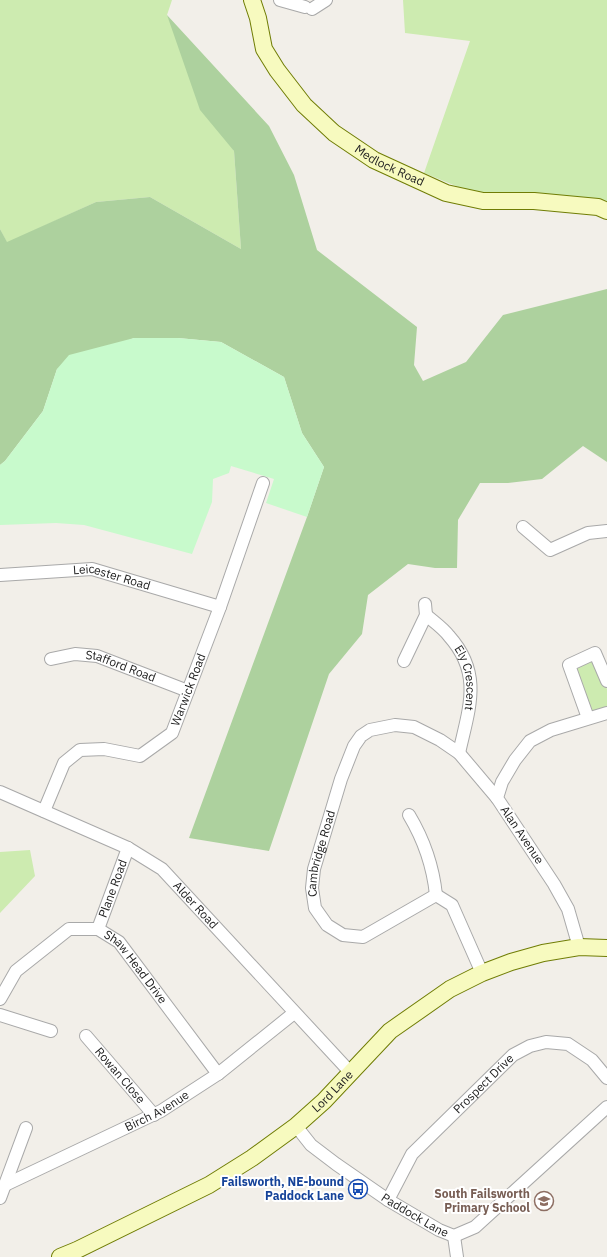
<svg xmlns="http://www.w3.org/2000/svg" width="607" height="1257" viewBox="0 0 607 1257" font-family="'IBM Plex Sans',sans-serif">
<rect width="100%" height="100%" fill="#f2efe9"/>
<path fill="#cdebb0" d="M0,0h172l-5,15 67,136 7,98 -91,-52 -54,5 -89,41 -7,-14z
M403,0h204v208l-124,-11 -59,-24 46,-132 -65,-8z
M591,657l16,32v22l-17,4 -16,-48z
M30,850l5,26 -35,37v-61z"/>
<path fill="#add19e" d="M167,15l102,111 25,49 23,75 100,77 -3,38 9,16 43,-19 37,-47 104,-26v173l-24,-16 -41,33 -34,4h-28l-22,37 -1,48h-22l-27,-4 -40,31 -6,39 -33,40 -60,177 -80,-13 118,-321 17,-50 -22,-34 -18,-56 -63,-35 -43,-4h-44l-77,31 -14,42 -38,50 -5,4v-236l7,13 89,-40 54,-5 91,52 -7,-98 -34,-41z"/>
<path fill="#c8facc" d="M134,338h44l43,4 63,35 18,56 22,34 -17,50 -41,-14 8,-24 -43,-13 -2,7 -16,6 -1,23 -20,52 -108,-29 -28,-2 -56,2v-60l5,-4 38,-50 14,-42 12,-14z"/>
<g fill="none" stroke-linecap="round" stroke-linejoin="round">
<g stroke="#a9a9a9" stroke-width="14">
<g id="street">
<path d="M280,0l25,7"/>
<path d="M312,9l14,-9"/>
<path d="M523,527l27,23 38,-17 19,-2"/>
<path id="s1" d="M0,575l92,-6 128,38"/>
<path id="s2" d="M426,615c8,7 17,13 23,21 34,38 20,72 10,117"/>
<path id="s3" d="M51,659l24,-5 22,2 91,35"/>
<path d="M404,661l22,-46 -1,-11"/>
<path d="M588,718l-19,-53 26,-12 12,28"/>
<path id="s4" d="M0,792l128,56 34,21 189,204"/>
<path id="s5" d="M44,811l20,-48 16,-13 24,-1 36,7 32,-23 48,-126 43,-124"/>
<path d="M409,815c15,25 24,51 27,80"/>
<path id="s6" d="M98,929l30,-81"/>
<path d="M579,947l-11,-38 -14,-25 -57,-86 5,-16 13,-22 15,-19 21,-11 56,-17"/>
<path id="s7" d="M482,973l-30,-68 -16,-10 -73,42 -20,-2 -16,-10 -12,-17 -3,-20 2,-19 27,-90 13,-33 7,-10 9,-6 25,-5 19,2 26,13 19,13 38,45"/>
<path id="s8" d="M0,999l16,-28 53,-42h29l21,13 99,132"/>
<path d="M0,1015l51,16"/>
<path id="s9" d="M86,1036l68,79"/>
<path id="s10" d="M296,1126l15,19 25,19 52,36 51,30 15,6 21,-9 132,-120"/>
<path id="s11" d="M5,1185l156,-74 57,-37 76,-61"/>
<path d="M0,1198l26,-70"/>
<path id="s12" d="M388,1200l24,-46 101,-99 17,-9 16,-4 22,2 24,16 15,18"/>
<path d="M454,1236l3,21"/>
</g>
</g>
<g stroke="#707d05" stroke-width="18">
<g id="secondary">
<path id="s13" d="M252,0l6,18 6,31 13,21 27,35 30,28 40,27 72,33 37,8h51l64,6 9,4"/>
<path id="s14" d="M60,1257l17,-7 132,-65 43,-27 44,-32 28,-25 66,-70 60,-42 32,-16 29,-11 32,-9 36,-6 28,1"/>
</g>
</g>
<use href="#street" stroke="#fff" stroke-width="12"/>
<use href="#secondary" stroke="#f7fabf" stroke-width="16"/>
</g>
<defs>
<g id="bus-ring" transform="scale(1)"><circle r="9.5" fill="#fff" stroke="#1a4fb4" stroke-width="1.5"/><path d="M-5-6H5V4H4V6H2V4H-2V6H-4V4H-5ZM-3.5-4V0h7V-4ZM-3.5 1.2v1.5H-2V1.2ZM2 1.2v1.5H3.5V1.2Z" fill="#1a4fb4"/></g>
<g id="school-ring" transform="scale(1)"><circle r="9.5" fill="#fff" stroke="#8d6e63" stroke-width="1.5"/><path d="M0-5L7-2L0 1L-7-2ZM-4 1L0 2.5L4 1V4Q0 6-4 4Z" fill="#8d6e63"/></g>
</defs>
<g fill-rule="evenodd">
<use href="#bus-ring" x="358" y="1189"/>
<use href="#school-ring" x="544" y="1201"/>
</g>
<g text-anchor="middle" stroke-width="4" stroke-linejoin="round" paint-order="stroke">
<g font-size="12" fill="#222" stroke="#fff">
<text dy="4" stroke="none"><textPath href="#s13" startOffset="225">Medlock Road</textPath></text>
<text dy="4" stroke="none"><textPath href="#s1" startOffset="113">Leicester Road</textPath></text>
<text dy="4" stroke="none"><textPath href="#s3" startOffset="72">Stafford Road</textPath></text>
<text dy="4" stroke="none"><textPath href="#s2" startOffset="78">Ely Crescent</textPath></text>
<text dy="4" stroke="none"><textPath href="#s5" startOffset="219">Warwick Road</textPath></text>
<text transform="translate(522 835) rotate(56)" y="4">Alan Avenue</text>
<text dy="4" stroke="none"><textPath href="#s7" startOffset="293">Cambridge Road</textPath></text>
<text dy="4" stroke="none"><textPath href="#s6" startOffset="43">Plane Road</textPath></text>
<text dy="4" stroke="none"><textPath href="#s4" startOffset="229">Alder Road</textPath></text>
<text dy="4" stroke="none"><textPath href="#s8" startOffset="183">Shaw Head Drive</textPath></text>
<text dy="4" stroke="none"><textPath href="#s9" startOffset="52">Rowan Close</textPath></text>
<text dy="4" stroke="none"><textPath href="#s12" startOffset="152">Prospect Drive</textPath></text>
<text dy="4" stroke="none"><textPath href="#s14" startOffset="321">Lord Lane</textPath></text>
<text dy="4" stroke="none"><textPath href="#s11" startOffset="169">Birch Avenue</textPath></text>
<text dy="4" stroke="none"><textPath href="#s10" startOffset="150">Paddock Lane</textPath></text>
</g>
<g font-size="12" font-weight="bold" fill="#164399" stroke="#fff" text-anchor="end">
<text x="344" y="1186">Failsworth, NE-bound<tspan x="344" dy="14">Paddock Lane</tspan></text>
</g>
<g font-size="12" font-weight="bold" fill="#785e54" stroke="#fff" text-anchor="end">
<text x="530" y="1198">South Failsworth<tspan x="530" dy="14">Primary School</tspan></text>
</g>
</g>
</svg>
